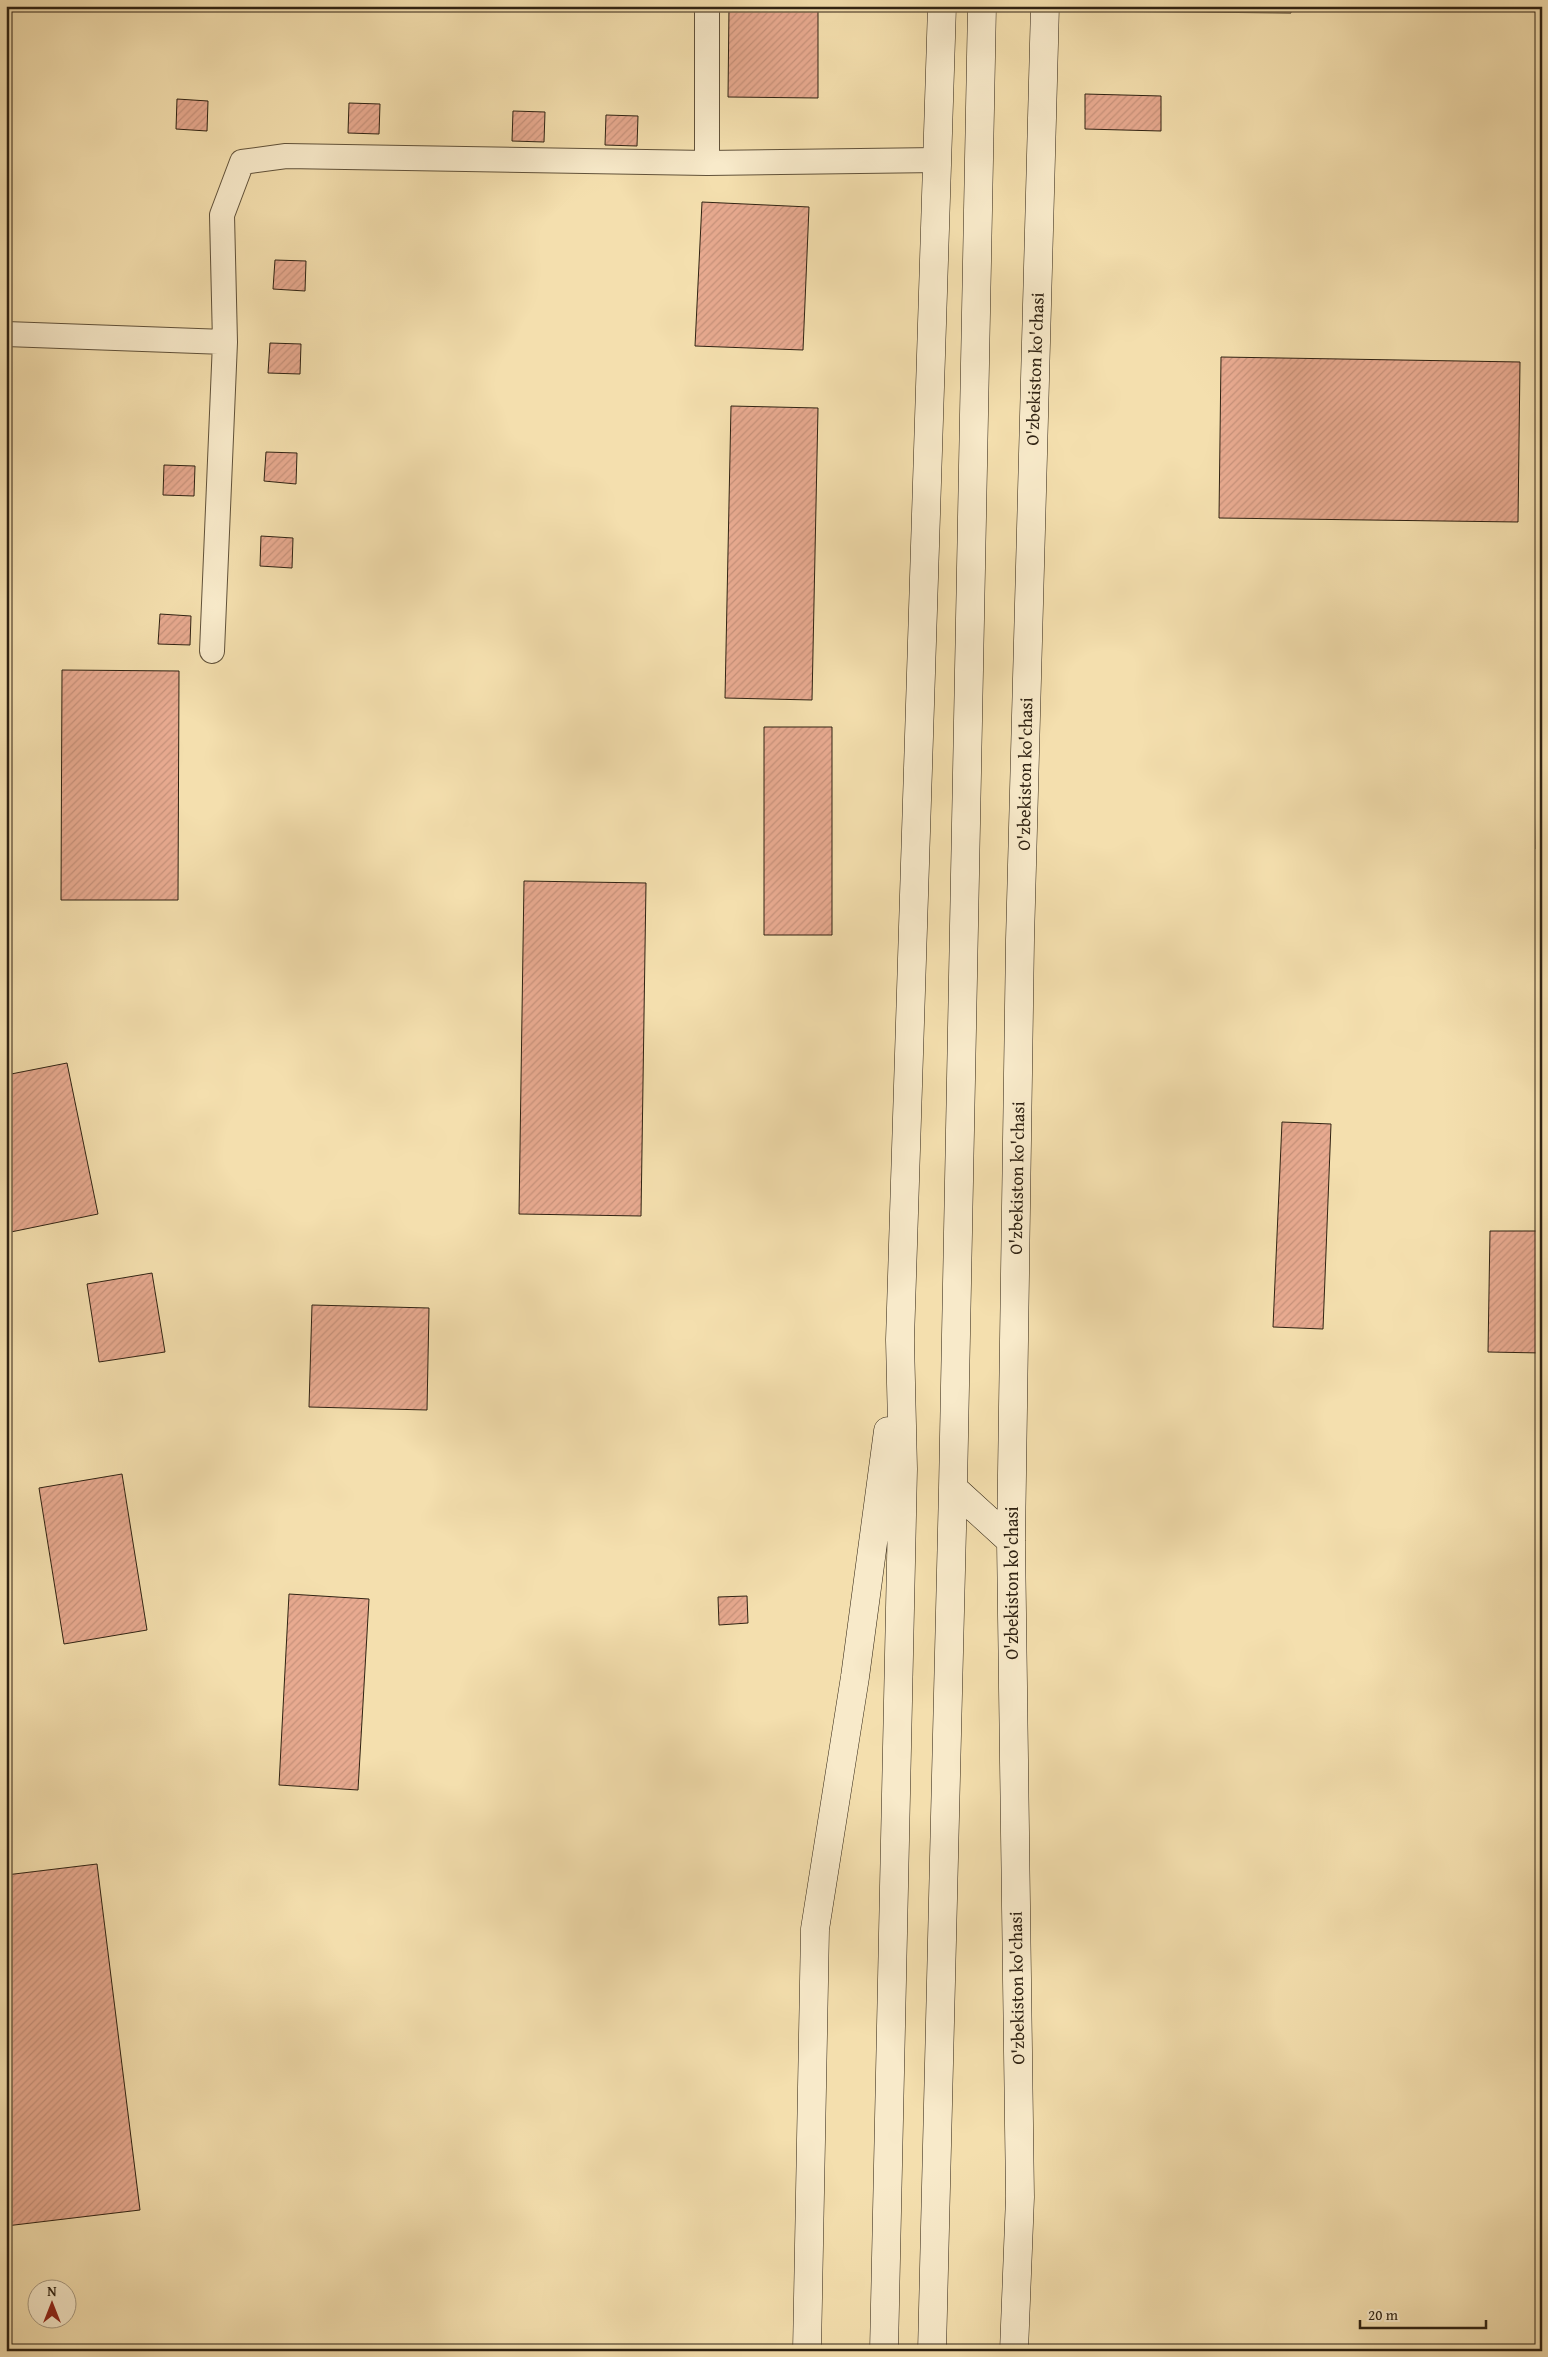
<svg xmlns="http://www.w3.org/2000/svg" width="1548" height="2357" viewBox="0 0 1548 2357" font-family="'Gentium Book Plus',serif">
<defs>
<pattern id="building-hatch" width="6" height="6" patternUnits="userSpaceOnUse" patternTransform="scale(1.25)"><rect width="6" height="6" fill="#e8aa90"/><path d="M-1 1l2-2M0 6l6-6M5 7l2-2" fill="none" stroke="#c7927b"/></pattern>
</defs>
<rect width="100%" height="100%" fill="#f4dfae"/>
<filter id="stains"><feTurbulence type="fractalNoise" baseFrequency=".004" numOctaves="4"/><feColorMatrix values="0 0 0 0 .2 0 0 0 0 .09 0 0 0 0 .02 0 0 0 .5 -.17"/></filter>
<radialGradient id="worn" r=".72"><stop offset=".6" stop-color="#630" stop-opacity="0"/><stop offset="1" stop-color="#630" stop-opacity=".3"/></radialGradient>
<path fill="url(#building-hatch)" stroke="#302313" d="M729,6h89v92l-90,-1z
M1081,6h210v7l-211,-2z
M1085,94l76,2v35l-76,-2z
M177,99l31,2 -1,30 -31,-2z
M349,103l31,1 -1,30 -31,-1z
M513,111l32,1 -1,30 -32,-1z
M606,115l32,1 -1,30 -32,-1z
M702,202l107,5 -6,143 -108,-4z
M275,260l31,1 -1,30 -32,-2z
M270,343l31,1 -1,30 -32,-1z
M1221,357l299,5 -2,160 -299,-4z
M731,406l87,2 -6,292 -87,-2z
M266,452l31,1 -1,31 -32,-3z
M164,465l31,1 -1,30 -31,-1z
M261,536l32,2 -1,30 -32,-2z
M160,614l31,2 -1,29 -32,-1z
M1539,667h3v182h-6z
M62,670l117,1 -1,229h-117z
M764,727h68v208h-68z
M524,881l122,2 -5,333 -122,-2z
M67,1063l31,151 -92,19v-158z
M1282,1122l49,2 -8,205 -50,-2z
M1490,1231h52v122l-54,-1z
M152,1273l13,79 -66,10 -12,-78z
M312,1305l117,3 -2,102 -118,-3z
M122,1474l25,156 -83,14 -25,-156z
M289,1594l80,5 -11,191 -79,-5z
M747,1596l1,27 -29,2 -1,-28z
M97,1864l43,346 -134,16v-351z"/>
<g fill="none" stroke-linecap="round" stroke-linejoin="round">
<g stroke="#61523a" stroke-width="26">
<path id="service" d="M707,163v-157
M6,334l219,8
M212,651l13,-309 -3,-127 20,-53 44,-6 421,7 231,-3"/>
</g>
<g stroke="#302313" stroke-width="29">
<path id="secondary" d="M953,1488l58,53
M807,2351l8,-422 40,-252 33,-246
M884,2351l19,-882 -3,-129 42,-1334
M932,2351l21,-863 29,-1482
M1014,2351l6,-154 -9,-656 9,-601 25,-934"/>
</g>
<use href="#service" stroke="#f8eaca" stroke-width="24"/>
<use href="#secondary" stroke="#f8eaca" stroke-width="28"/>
</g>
<g text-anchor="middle" stroke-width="4.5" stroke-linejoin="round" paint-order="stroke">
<g font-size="18" fill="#302313" stroke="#f8eaca">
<text transform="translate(1035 369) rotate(-88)" y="6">O'zbekiston ko'chasi</text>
<text transform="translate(1025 774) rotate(-89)" y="6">O'zbekiston ko'chasi</text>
<text transform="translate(1017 1178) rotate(-89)" y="6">O'zbekiston ko'chasi</text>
<text transform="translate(1012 1583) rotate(-90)" y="6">O'zbekiston ko'chasi</text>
<text transform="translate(1017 1988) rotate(-91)" y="6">O'zbekiston ko'chasi</text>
</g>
</g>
<rect width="1548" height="2357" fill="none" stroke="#f4dfae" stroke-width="25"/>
<rect x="8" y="8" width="1533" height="2342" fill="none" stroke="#302313" stroke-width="2.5"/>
<rect x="12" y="12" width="1523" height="2332" fill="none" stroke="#302313"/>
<g transform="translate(52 2304)"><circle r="24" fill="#f8eaca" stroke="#a89a81"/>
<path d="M0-4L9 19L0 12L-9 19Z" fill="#8f2418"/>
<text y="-8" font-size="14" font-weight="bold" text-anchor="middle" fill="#302313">N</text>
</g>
<path d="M1360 2320v8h126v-8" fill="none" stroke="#302313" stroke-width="2.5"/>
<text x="1368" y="2320" font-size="15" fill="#302313" stroke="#f8eaca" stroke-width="4" paint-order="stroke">20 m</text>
<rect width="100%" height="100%" filter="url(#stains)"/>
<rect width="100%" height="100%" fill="url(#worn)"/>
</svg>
